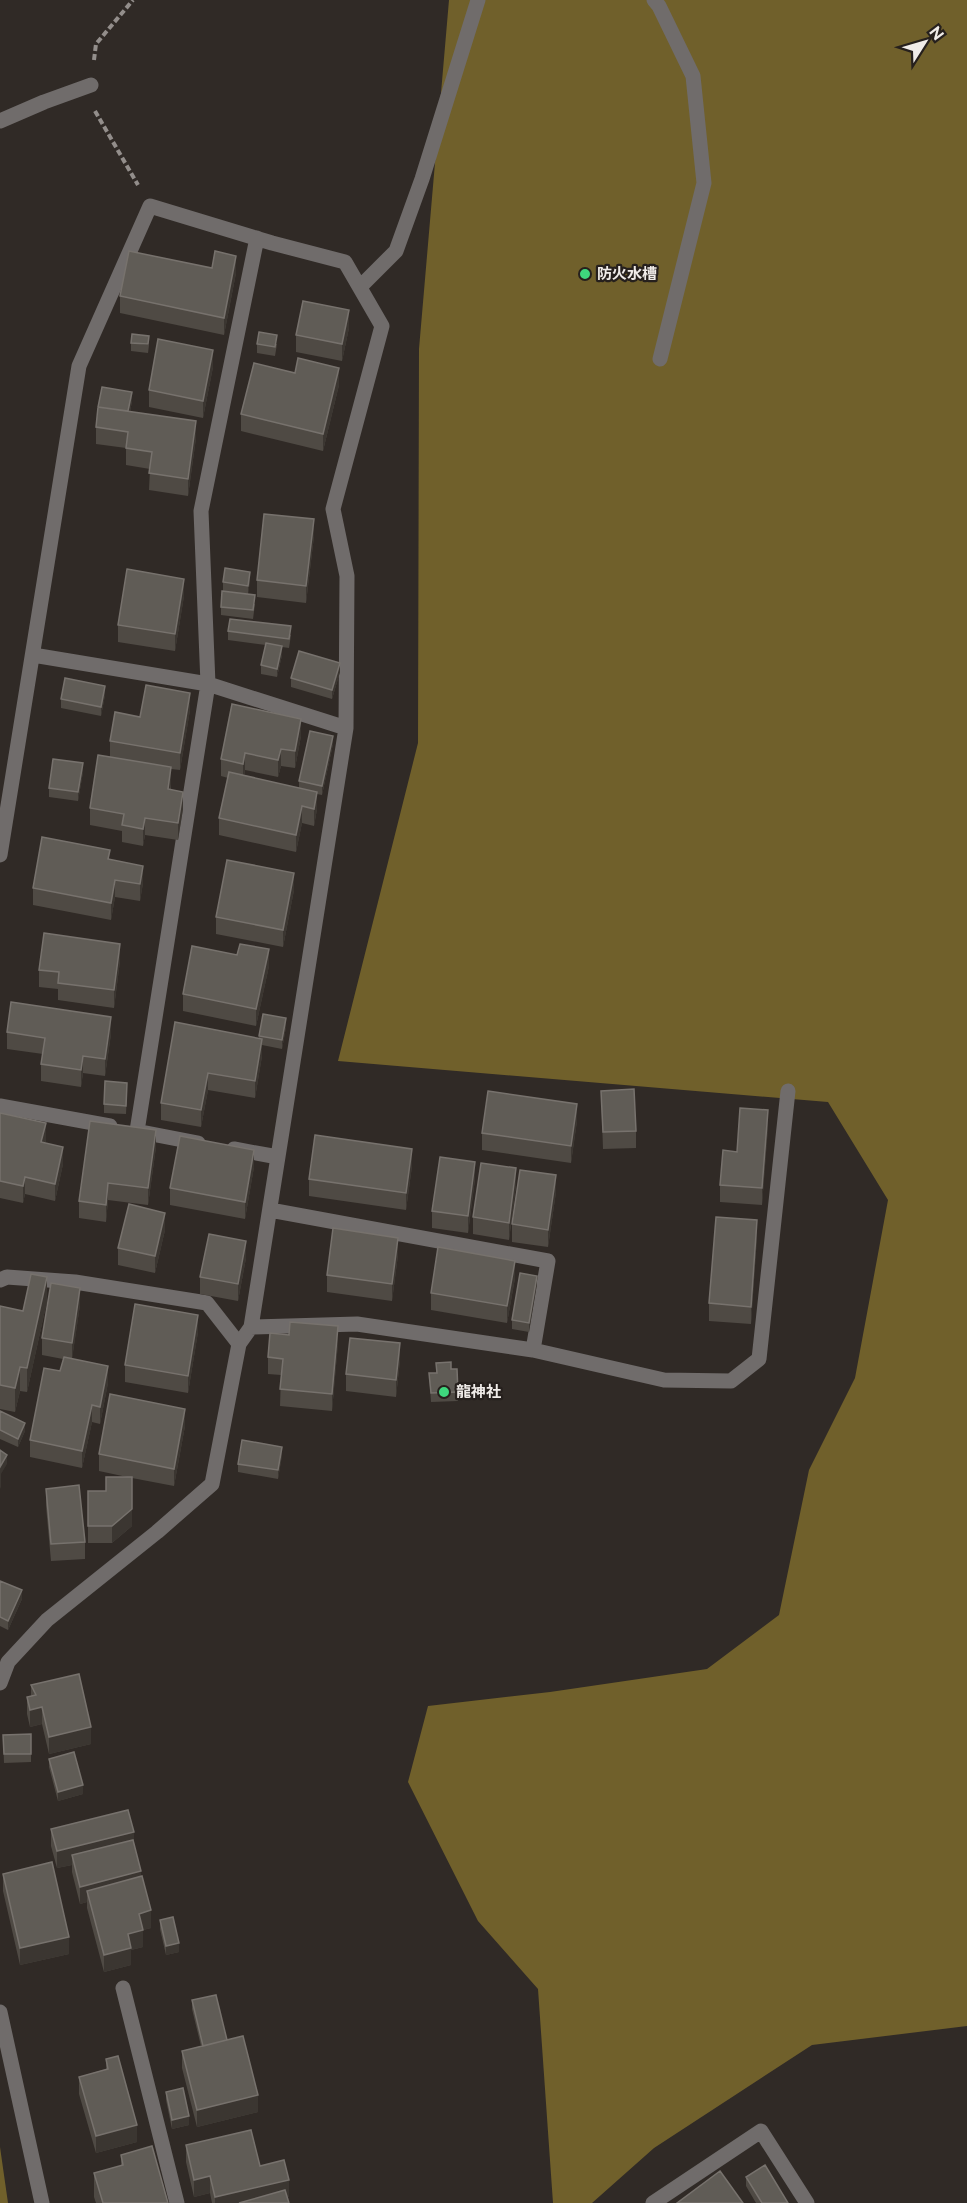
<svg xmlns="http://www.w3.org/2000/svg" width="967" height="2203" viewBox="0 0 967 2203" font-family="Raleway,'Noto Sans JP',sans-serif">
<rect width="100%" height="100%" fill="#302a26"/>
<path fill="#70602b" d="M449,0h518v2026l-155,19 -158,103 -62,55h-39l-15,-214 -60,-68 -70,-139 20,-76 122,-14 157,-23 72,-54 30,-145 46,-92 33,-178 -60,-98 -490,-41 80,-318 1,-394z
M0,2147l8,56h-8z"/>
<g fill="none" stroke-linecap="round" stroke-linejoin="round">
<path stroke="#938e8b" stroke-width="4" stroke-dasharray="6 3" stroke-linecap="butt" d="M94,60l2,-16 37,-44
M95,111l43,74"/>
<path stroke="#706c6b" stroke-width="15" d="M0,121l44,-19 47,-17"/>
<path stroke="#706c6b" stroke-width="15" d="M654,0l5,6 34,70 11,107 -44,176
M360,287l36,-36 26,-72 56,-179
M33,655l175,29 138,44
M0,855l79,-489 71,-160 122,37 73,19 37,64 -49,183 14,67 -1,152 -95,599 -12,17
M0,1106l110,20
M136,1131l62,12
M137,1131l71,-447 -7,-173 56,-273
M234,1149l44,8
M270,1210l278,51 -15,89
M0,1280l7,-3 68,5 132,21 32,41 -27,140 -55,48 -110,88 -39,42 -8,21
M251,1327l106,-3 176,26 131,30 67,1 28,-22 29,-268
M123,1988l54,215
M0,2012l42,191
M653,2203l108,-72 46,72"/>
</g>
<path fill="#4f4a44" d="M236,273l-12,62 -104,-22v-17z
M349,328l-7,33 -46,-9v-17z
M131,343l18,2 -1,8 -17,-2z
M257,344h20l-2,12 -18,-3z
M213,367l-10,51 -54,-11v-17z
M339,385l-16,66 -82,-20v-17z
M132,401l-2,11 66,26 -8,58 -39,-6 1,-21 -24,-4v-17l-30,-4v-17z
M314,536l-8,67 -49,-6v-17z
M250,581l-2,13 -25,-3v-9z
M184,596l-9,55 -57,-9v-17z
M255,604l-2,15 -32,-4v-8z
M228,631l63,4 -2,13 -7,-1v8l-5,22 -16,-3v-9l5,-20 -38,-5z
M340,672l-8,27 -41,-12v-9z
M105,695l-4,21 -40,-8v-9z
M190,710l-10,60 -9,-1v21l12,19 -5,31 -33,-5 -2,11 -21,-4v-11l-32,-6v-17l20,-51v-16l30,-24z
M301,736l-6,32 -14,-2 -3,11 -33,-7 -1,6 55,12v-7l34,-37 -11,51 -5,-1v15l-3,17 -12,-3 -6,29 -77,-17v-17l9,-40 -7,-2v-17z
M83,772l-5,29 -29,-4v-9z
M110,860l33,23 -3,18 -25,-4 -4,23 -78,-15v-17z
M294,890l-11,57 -67,-13v-17z
M237,955l32,11 -13,60 -73,-15v-17z
M120,961l-6,47 -56,-8v-11l-19,-2v-17z
M286,1027l-4,22 -20,-4v11l-7,42 -47,-8 -7,37 -40,-7v-17l98,-65v-2z
M7,1032l104,2 -6,42 -22,-3 -2,14 -40,-6v-17l2,-10 -36,-5z
M601,1091l35,40v17l-33,1z
M127,1092l-1,22 -22,-1v-9z
M0,1113l46,27 -1,3 18,21 -8,37 -30,-7 -2,9 -23,-5z
M577,1121l-6,42 -89,-13v-17z
M768,1127l-6,78 -42,-3v-17l17,-33z
M156,1147l-8,58 -40,-5 -2,22 -27,-4v-17z
M412,1166l-6,44 -97,-14v-17z
M254,1167l-9,52 -75,-14v-17z
M475,1179l-7,54 -36,-5v-17z
M516,1185l-7,55 -36,-6v-17z
M556,1192l-8,55 -36,-5v-18z
M165,1230l-10,43 -37,-8v-17z
M757,1237l-6,87 -42,-3v-18z
M398,1255l-6,46 -65,-9v-17z
M246,1258l-8,43 -38,-7v-17z
M515,1278l-8,45 -76,-13v-17z
M537,1284l-8,48 -17,-3v-9z
M47,1301l-20,91 -7,-1 -5,21 -15,-3v-103l23,5z
M80,1305l-8,53 36,25 -8,41 -8,-2 -10,46 -52,-11v-17l30,-69 3,-12 -21,-4v-17z
M198,1332l-10,61 -63,-11v-17z
M338,1343l-6,68 -52,-5 1,-31 -13,-1v-17z
M400,1360l-4,37 -50,-6v-17z
M436,1363l15,6 7,23v9l-27,1 -2,-29h7z
M0,1411l25,20 -7,16 -18,-8z
M185,1426l-11,60 -42,-8v48l-20,17h-24v-52h18l21,-14 -28,-6v-17z
M282,1455l-4,24 -40,-7v-8z
M46,1489l39,53v17l-34,2 -5,-55z
M0,1581l22,18 -14,31 -8,-4z
M31,1685l60,59 -42,10 -7,-30 -12,3 -3,-13v-17l4,-1z
M31,1734v28l-27,1 -1,-28z
M49,1759l34,35 -25,7 -9,-34z
M51,1829l83,14 17,85 -8,2v17l-12,3v15l-27,7 -17,-64v-6l-7,2 -8,-32v-7l-15,3 -6,-22z
M3,1874l66,80 -49,11 -17,-74z
M160,1920l19,32 -13,3 -6,-26z
M192,2000l35,40 31,72 -61,15 -15,-59v-17l19,-5 -9,-37z
M106,2059l31,83 -41,11 -17,-59v-17l27,-8z
M166,2092l23,33 -17,4 -6,-29z
M186,2145l74,21 29,31h-2l2,6h-77l-2,-10 -16,4 -8,-35z
M121,2155l47,48h-72l-2,-6v-24l27,-7z
M746,2177l42,26h-32l-10,-17z"/>
<path fill="#3b3631" d="M236,256v17l-12,62v-17z
M349,310v18l-7,33v-17z
M213,350v17l-10,51v-17z
M339,368v17l-16,66v-17z
M132,392v9l-4,22v-9z
M196,421v17l-8,58v-17z
M314,519v17l-8,67v-17z
M250,572v9l-2,13v-8z
M184,579v17l-9,55v-17z
M282,646v9l-5,22v-8z
M340,663v9l-8,27v-9z
M105,686v9l-4,21v-9z
M190,693v17l-10,60v-17z
M301,719v17l-6,32v-17z
M333,736v8l-11,51v-9z
M281,749v17l-3,11v-17z
M245,753v17l-2,11v-17z
M83,763v9l-5,29v-9z
M171,767v17l-3,22v-17z
M183,792v17l-5,31v-17z
M317,792v17l-3,17v-17z
M302,806v17l-6,29v-17z
M145,818v17l-2,11v-17z
M143,866v17l-3,18v-17z
M294,873v17l-11,57v-17z
M115,880v17l-4,23v-17z
M120,944v17l-6,47v-18z
M269,949v17l-13,60v-17z
M111,1017v17l-6,42v-17z
M286,1018v9l-4,22v-9z
M262,1039v17l-7,42v-17z
M83,1056v17l-2,14v-17z
M208,1073v17l-7,37v-17z
M577,1104v17l-6,42v-17z
M768,1110v17l-6,78v-17z
M46,1123v17l-5,19v-17z
M156,1130v17l-8,58v-17z
M63,1147v17l-8,37v-17z
M412,1149v17l-6,44v-17z
M254,1150v17l-9,52v-17z
M475,1162v17l-7,54v-17z
M516,1168v17l-7,55v-17z
M556,1175v17l-8,55v-17z
M25,1177v17l-2,9v-17z
M108,1183v17l-2,22v-17z
M165,1213v17l-10,43v-17z
M757,1220v17l-6,87v-17z
M398,1238v17l-6,46v-17z
M246,1241v17l-8,43v-17z
M515,1261v17l-8,45v-17z
M537,1276v8l-8,48v-9z
M47,1277v24l-20,91v-24z
M80,1288v17l-8,55v-17z
M198,1315v17l-10,61v-17z
M338,1326v17l-6,68v-17z
M400,1343v17l-4,37v-17z
M108,1366v17l-8,41v-17z
M20,1367v24l-5,21v-24z
M92,1405v17l-10,46v-17z
M185,1409v17l-11,60v-17z
M25,1423v8l-7,16v-8z
M282,1447v8l-4,24v-9z
M7,1455v9l-6,10v13l-1,2v-22z
M132,1494v32l-20,17v-17z
M22,1590v9l-14,31v-9z
M42,1707v17l-12,3v-17z
M91,1727v17l-42,10v-17z
M83,1785v9l-25,7v-9z
M134,1832v17l-62,6v10l-15,3v-17z
M141,1871v17l-54,3v11l-7,2v-17z
M151,1910v18l-12,3v-17z
M143,1930v17l-12,3v15l-27,7v-17l24,-21z
M69,1937v17l-49,11v-17z
M179,1943v9l-13,3v-9z
M258,2095v17l-61,15v-17z
M189,2116v9l-17,4v-9z
M137,2125v17l-41,11v-17z
M210,2176v17l-16,4v-17z
M289,2180v17l-27,6h-47v-6z"/>
<path fill="#605c56" stroke="#77726d" stroke-width="1.5" d="M129,251l83,17 3,-17 21,5 -12,62 -104,-22z
M303,301l46,9 -7,34 -46,-9z
M259,332l18,3 -2,12 -18,-3z
M132,334l17,2 -1,8 -17,-1z
M158,339l55,11 -10,51 -54,-11z
M298,358l41,10 -16,66 -82,-20 13,-51 41,10z
M102,387l30,5 -4,19 -30,-4z
M98,407l98,14 -8,58 -39,-6 3,-21 -26,-4 2,-16 -32,-5z
M264,514l50,5 -8,67 -49,-6z
M225,568l25,4 -2,14 -25,-4z
M127,569l57,10 -9,55 -57,-9z
M222,591l33,4 -2,15 -32,-3z
M230,619l61,7 -2,13 -61,-8z
M266,643l16,3 -5,23 -16,-4z
M299,651l41,12 -8,27 -41,-12z
M65,678l40,8 -4,21 -40,-8z
M146,685l44,8 -10,60 -70,-12 5,-29 25,5z
M232,704l69,15 -6,32 -14,-2 -3,11 -33,-7 -2,11 -22,-5z
M310,731l23,5 -11,50 -23,-5z
M98,755l73,12 -3,22 15,3 -5,31 -33,-5 -2,11 -21,-4 2,-11 -34,-6z
M53,759l30,4 -5,29 -29,-4z
M229,772l88,20 -3,17 -12,-3 -6,29 -77,-17z
M42,837l68,13 -2,9 35,7 -3,18 -25,-4 -4,23 -78,-15z
M227,860l67,13 -11,57 -67,-13z
M44,933l76,11 -6,46 -56,-7 1,-11 -20,-2z
M240,944l29,5 -13,60 -73,-15 9,-48 45,9z
M11,1002l100,15 -6,42 -22,-3 -2,14 -40,-6 4,-26 -38,-6z
M263,1014l23,4 -4,22 -23,-4z
M175,1022l87,17 -7,42 -47,-8 -7,37 -40,-7z
M105,1081l22,2 -1,23 -22,-2z
M634,1089l2,42 -33,1 -2,-41z
M488,1091l89,13 -6,42 -89,-13z
M740,1108l28,2 -6,78 -42,-3 3,-35 14,2z
M0,1113l46,10 -5,19 22,5 -8,37 -30,-7 -2,9 -23,-5z
M90,1121l66,9 -8,58 -40,-5 -2,22 -27,-4z
M315,1135l97,14 -6,44 -97,-14z
M180,1136l74,14 -9,52 -75,-14z
M440,1157l35,5 -7,54 -36,-5z
M481,1163l35,5 -7,55 -36,-6z
M520,1170l36,5 -8,55 -36,-6z
M129,1204l36,9 -10,43 -37,-8z
M716,1217l41,3 -6,87 -42,-4z
M333,1228l65,10 -6,46 -65,-9z
M209,1234l37,7 -8,43 -38,-7z
M438,1247l77,14 -8,45 -76,-13z
M520,1273l17,3 -8,47 -17,-3z
M31,1274l16,3 -20,91 -7,-1 -5,21 -15,-3v-79l23,5z
M51,1283l29,5 -8,55 -30,-5z
M135,1304l63,11 -10,61 -63,-11z
M290,1322l48,4 -6,68 -52,-5 3,-30 -15,-2 2,-24 19,2z
M350,1338l50,5 -4,37 -50,-6z
M64,1357l44,9 -8,41 -8,-2 -10,46 -52,-11 14,-72 16,3z
M451,1362v7h6l1,23 -27,1 -2,-20h8l-1,-10z
M110,1394l75,15 -11,60 -75,-15z
M0,1411l25,12 -7,16 -18,-9z
M242,1440l40,7 -4,23 -40,-6z
M0,1450l7,5 -7,12z
M106,1477h26v32l-20,17h-24v-35h18z
M79,1485l6,57 -34,2 -5,-55z
M0,1581l22,9 -14,31 -8,-4z
M79,1674l12,53 -42,10 -7,-30 -12,3 -3,-13 9,-2 -5,-10z
M31,1734v20h-27l-1,-19z
M74,1752l9,33 -25,7 -9,-33z
M128,1810l6,22 -77,19 -6,-22z
M133,1840l8,31 -61,16 -8,-32z
M52,1862l17,75 -49,11 -17,-74z
M142,1876l9,34 -12,4 4,16 -15,4 3,14 -27,7 -17,-64z
M173,1917l6,26 -13,3 -6,-26z
M216,1995l11,45 -24,6 -11,-46z
M243,2036l15,59 -61,15 -15,-59z
M118,2056l19,69 -41,11 -17,-59 29,-8 -2,-10z
M183,2088l6,28 -17,4 -6,-28z
M251,2130l9,36 24,-6 5,20 -74,17 -5,-21 -16,4 -8,-35z
M152,2146l16,57h-65l-9,-30 29,-8 -2,-10z
M765,2165l23,38h-26l-16,-26z
M720,2171l23,32h-66z
M285,2190l4,13h-50z"/>
<g fill="#3ed77d" stroke="#26201d" stroke-width="2">
<circle cx="585" cy="274" r="6"/>
<circle cx="444" cy="1392" r="6"/>
</g>
<g text-anchor="middle" stroke-width="4.5" stroke-linejoin="round" paint-order="stroke">
<g font-size="15" font-weight="bold" fill="#f0ece9" stroke="#26201d" text-anchor="start">
<text x="597" y="279">防火水槽</text>
<text x="456" y="1397">龍神社</text>
</g>
</g>
<g transform="translate(925 42) rotate(53)" stroke="#26201d" stroke-width="4.5" paint-order="stroke">
<path d="M0-4.5L10 22L0 15L-10 22Z" fill="#f0ece9"/>
<text y="-9" font-size="16" font-weight="bold" text-anchor="middle" fill="#f0ece9">N</text>
</g>
</svg>
